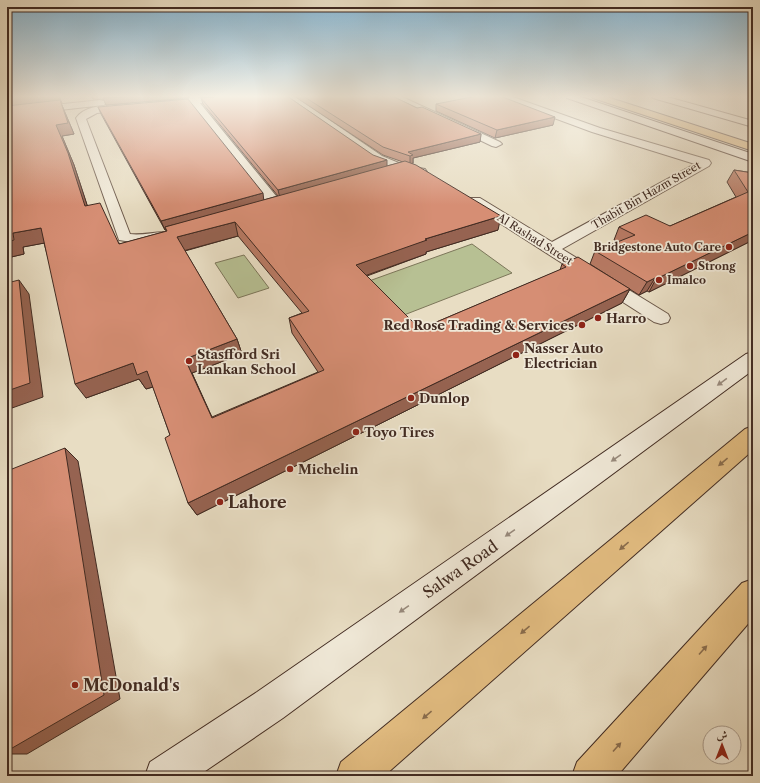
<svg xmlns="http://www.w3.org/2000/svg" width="760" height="783" viewBox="0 0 760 783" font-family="'Libre Caslon Text',Amiri,serif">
<rect width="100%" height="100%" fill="#e8ddc3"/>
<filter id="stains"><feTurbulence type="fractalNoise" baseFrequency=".005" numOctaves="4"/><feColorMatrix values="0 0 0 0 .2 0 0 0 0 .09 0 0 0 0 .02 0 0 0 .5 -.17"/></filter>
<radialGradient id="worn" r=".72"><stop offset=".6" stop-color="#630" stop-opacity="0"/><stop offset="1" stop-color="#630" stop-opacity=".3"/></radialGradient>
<path fill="#b7c093" stroke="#7c765a" d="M472,244l40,29 -108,42 -35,-34z
M244,255l25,33 -31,10 -23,-35z"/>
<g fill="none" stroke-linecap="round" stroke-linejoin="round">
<g stroke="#6b584a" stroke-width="2">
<path id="minor" d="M190,96h8v2l25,-2h28l-1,2 -3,1 -47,4 81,99 2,3 -2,3 -5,1 -5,-1 -80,-104 -30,3 -5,-3 5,-3 28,-2z
M276,96h18l88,60 24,10 19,3 2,3 -2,3c-35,8 -108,-54 -137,-75l-10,-2z
M389,96h11l100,46 2,2 -6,3 -4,-1z
M498,96h12l90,32 109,32 2,3 -2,3 -147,83 106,65 2,4 -2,4 -7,2 -7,-2 -184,-118 -2,-3 2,-3h10l72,44 143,-78 -103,-32 -92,-34z
M101,100l3,1 2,2 -2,2 -97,11v-6z
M129,104l5,3 -2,2 -35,4 -11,6 44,115c14,2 29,-4 40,-1l3,3 -3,3 -26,5 -25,-4 -43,-122c11,-15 36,-12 53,-14z"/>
</g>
<g stroke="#412b22" stroke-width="2">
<path id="secondary" d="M566,96h12l175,58v8l-186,-64z
M651,96h13l89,25v6l-100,-29z
M753,352v18l-470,348 -85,58h-53l5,-14 107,-70 489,-338z"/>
</g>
<g stroke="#412b22" stroke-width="2">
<path id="motorway" d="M591,96h13l149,48v7l-160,-53z
M753,426v24l-369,326h-48l5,-14 404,-333z
M753,579v39l-136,158h-45l5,-14 165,-179z"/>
</g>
<use href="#minor" fill="#f0e9d8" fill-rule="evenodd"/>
<use href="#secondary" fill="#f0e9d8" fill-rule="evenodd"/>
<use href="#motorway" fill="#e4be82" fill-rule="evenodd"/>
</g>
<path fill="#b87a64" stroke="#412b22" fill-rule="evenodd" d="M7,96l55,7h-1l13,31 -12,2 12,29 13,40 33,39 47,-13 -1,-1h-1l-64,-116 -3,-7 166,93 14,-4 -75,-92 -2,-6 24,-2h-26h88l100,70 16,-4 -20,-7 -89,-59h98l25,12 64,26 -1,8 -67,16v5h-1l86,67 -72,22v2l-59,22 53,53 140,-59 2,-6 68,25 -8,14 -425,212 -9,-12 -18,-68 -17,-48 -7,2 -7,-10 -53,19 -42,-155 -21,4 1,7 -17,4zM238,236l64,77 -13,5 3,15 26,39 -106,45 -20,-44 50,-19 -5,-15 -52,-88z
M91,96h98l-1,2 -82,7 -2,-5 -11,-1z
M436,104l117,21 -58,13 -59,-27z
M734,170l19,3v67l-104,52 -2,-1 -8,4 -49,-31 5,-13 23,-9 -4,-2 5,-13 51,-1 66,-29 -9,-15z"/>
<path fill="#966351" stroke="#412b22" d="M24,96h35l3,7h-1l13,31 -12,2 12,29 18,55 -85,-112v-11z
M135,96h54l-1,2 -82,7 -3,-7z
M555,117l-2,8 -58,13 2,-8z
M481,134l-1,8 -67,16v5l-3,1v-8l-2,-4z
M387,160v8l-107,30 -2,-8z
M263,193l1,9 -99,25 1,3h-1l-4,-9z
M501,216l-3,14 -72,22v2l-70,25v-14l69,-26z
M235,222l3,14 -55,15 -6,-14z
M41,228l9,14 -27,5 1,7 -17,4v-16l6,-9z
M753,232v8l-104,52 7,-13z
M655,278l-8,13 -8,4 8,-13z
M19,280l10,14 14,103 -31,11 -5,-6v-11z
M630,289l-8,14 -425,212 -9,-12z
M237,339l5,15 -50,19 26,59 -33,-73z
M133,363l14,8 9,15 -10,3 -7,-10 -53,19 -11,-14z
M65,448l13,13 42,238 -93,55h-20z"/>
<path fill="#d68e74" stroke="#412b22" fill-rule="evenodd" d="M7,96h17l-17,1z
M104,96h31l-32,2 2,-2z
M226,96h61l86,59 14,5 -109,30 -77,-92z
M303,96h89l25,12 5,-1 59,27 -73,18 5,3 -3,1 -27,-9z
M477,96h23l55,21 -58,13 -61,-26z
M188,99l75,94 -102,28 -63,-114z
M60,100l8,23 -12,2 12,28 17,53 15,-3 19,41 48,-13 -2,-4 240,-66 11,4 85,51 -76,23 2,1 -71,25 64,64 146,-62 -4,-3 16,-7 52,32 -442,214 -23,-65 5,-3 -23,-64 -10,4 -4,-12 -58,21 -34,-156 -28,5 1,7 -7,2v-136zM235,222l74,89 -20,7 35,52 -112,48 -27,-59 52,-20 -60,-102z
M734,170l19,3v59l-97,47 -1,-1 -8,4 -52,-31 40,-16 -16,-8 27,-12 24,11 78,-34z
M19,280l11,103 -23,8v-108z
M65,448l39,247 -97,56v-280z"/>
<defs><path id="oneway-solid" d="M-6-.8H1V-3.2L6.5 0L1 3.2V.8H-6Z"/></defs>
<g fill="#988a7d">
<use href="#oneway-solid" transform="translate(722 382) rotate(144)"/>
<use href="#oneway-solid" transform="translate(616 458) rotate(145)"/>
<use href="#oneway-solid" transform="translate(510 533) rotate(145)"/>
<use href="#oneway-solid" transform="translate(404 609) rotate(145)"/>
</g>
<g fill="#8a6d4d">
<use href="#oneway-solid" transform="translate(723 462) rotate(140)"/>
<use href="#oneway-solid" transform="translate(624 546) rotate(140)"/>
<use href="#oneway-solid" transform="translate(525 630) rotate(140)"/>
<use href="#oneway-solid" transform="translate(703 650) rotate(-48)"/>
<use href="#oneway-solid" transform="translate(427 715) rotate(140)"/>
<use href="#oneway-solid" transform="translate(617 747) rotate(-48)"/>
</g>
<linearGradient id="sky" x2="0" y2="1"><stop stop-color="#87b7d4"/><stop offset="0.47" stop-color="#f5f0e4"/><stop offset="1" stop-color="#f5f0e4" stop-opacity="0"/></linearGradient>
<rect width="760" height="205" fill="url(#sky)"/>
<g fill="#8f2418" stroke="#f0e9d8" stroke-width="1.5">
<circle cx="729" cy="247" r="4"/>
<circle cx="690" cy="266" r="4"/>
<circle cx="659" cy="280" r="4"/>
<circle cx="598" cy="318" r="4"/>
<circle cx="582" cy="325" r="4"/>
<circle cx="516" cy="355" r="4"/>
<circle cx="189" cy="361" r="4"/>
<circle cx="411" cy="398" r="4"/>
<circle cx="356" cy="432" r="4"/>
<circle cx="290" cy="469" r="4"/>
<circle cx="220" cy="502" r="4"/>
<circle cx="75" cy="685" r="4"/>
</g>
<g text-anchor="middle" stroke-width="3.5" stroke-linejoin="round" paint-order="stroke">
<g font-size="11" fill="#412b22" stroke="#f0e9d8">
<text transform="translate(646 195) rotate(-30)" y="4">Thabit Bin Hazm Street</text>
<text transform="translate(535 239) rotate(32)" y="4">Al Rashad Street</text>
</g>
<g font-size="11" font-weight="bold" fill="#412b22" stroke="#f0e9d8" text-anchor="start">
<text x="721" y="251" text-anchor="end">Bridgestone Auto Care</text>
<text x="698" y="270">Strong</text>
<text x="667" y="284">Imalco</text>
</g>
<g font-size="13" font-weight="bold" fill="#412b22" stroke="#f0e9d8" text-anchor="start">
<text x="606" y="323">Harro</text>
<text x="574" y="330" text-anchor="end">Red Rose Trading &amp; Services</text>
<text x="524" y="353">Nasser Auto<tspan x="524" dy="15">Electrician</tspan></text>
<text x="197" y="359">Stasfford Sri<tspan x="197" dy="15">Lankan School</tspan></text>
<text x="419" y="403">Dunlop</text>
<text x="364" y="437">Toyo Tires</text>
<text x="298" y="474">Michelin</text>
</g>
<g font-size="16" font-weight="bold" fill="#412b22" stroke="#f0e9d8" text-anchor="start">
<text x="228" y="508">Lahore</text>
<text x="83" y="691">McDonald's</text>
</g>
<g font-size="16" fill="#412b22" stroke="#f0e9d8">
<text transform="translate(460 569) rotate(-35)" y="6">Salwa Road</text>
</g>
</g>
<rect width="760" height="783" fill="none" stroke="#e8ddc3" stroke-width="24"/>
<rect x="8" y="8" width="744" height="767" fill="none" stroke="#412b22" stroke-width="2"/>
<rect x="12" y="12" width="736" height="759" fill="none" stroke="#412b22"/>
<g transform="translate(722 745)"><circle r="19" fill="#f0e9d8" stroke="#aa9d8f"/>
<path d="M0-3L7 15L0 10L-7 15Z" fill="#8f2418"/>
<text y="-6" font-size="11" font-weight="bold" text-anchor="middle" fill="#412b22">ش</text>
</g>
<rect width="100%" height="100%" filter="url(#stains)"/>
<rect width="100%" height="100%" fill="url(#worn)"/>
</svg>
